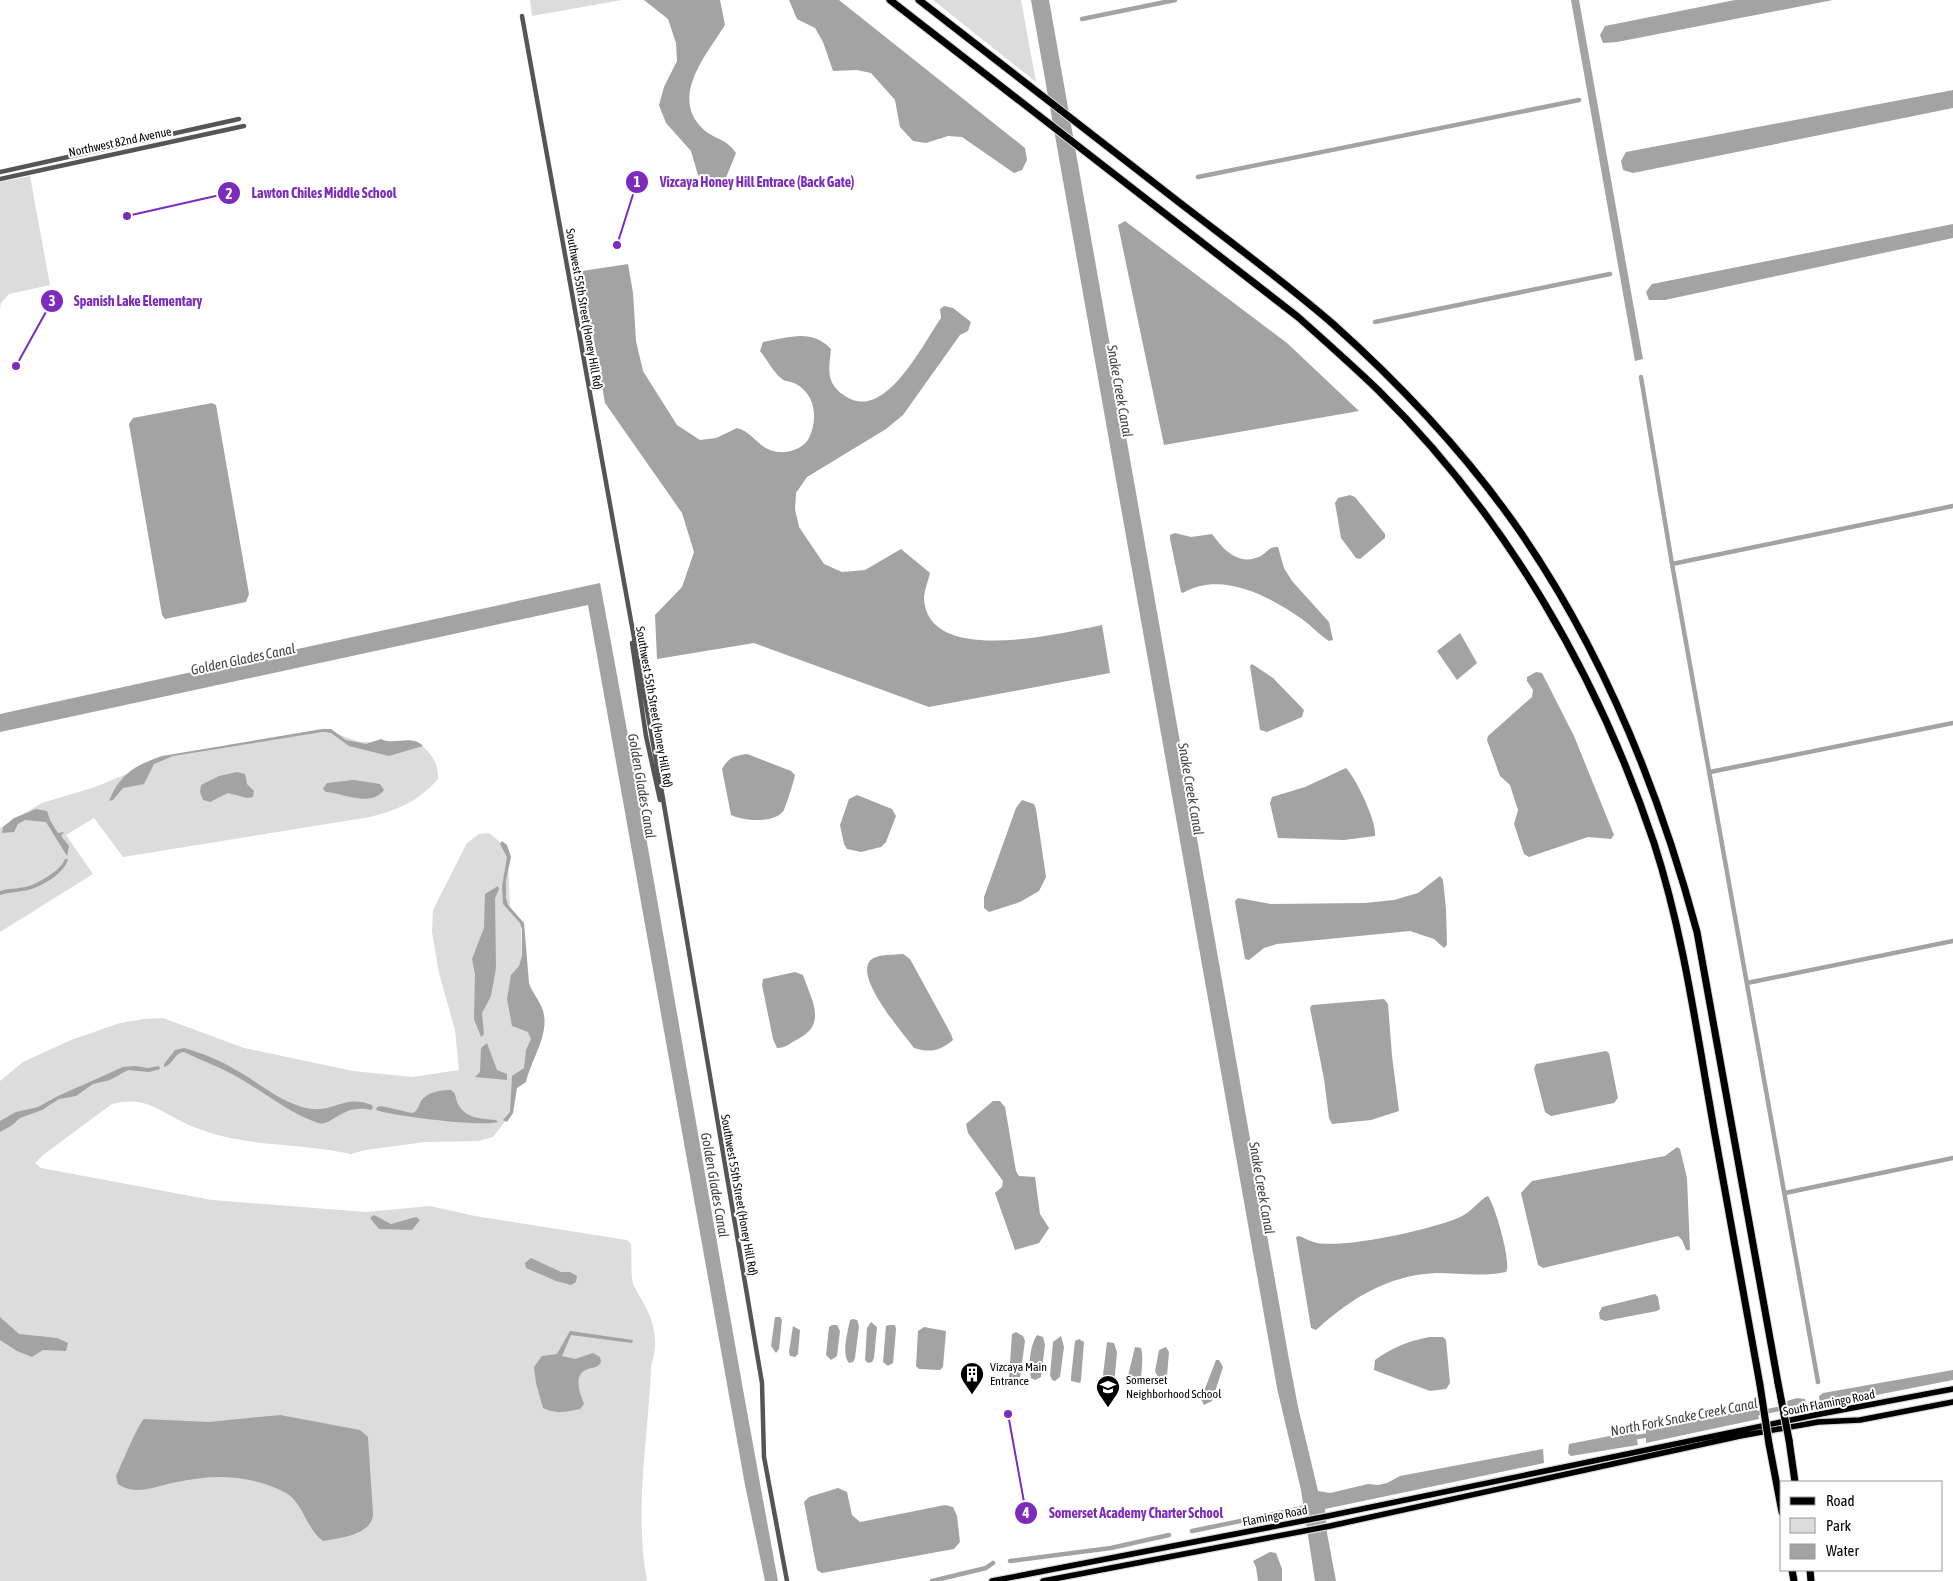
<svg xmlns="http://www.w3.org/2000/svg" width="1953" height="1581" viewBox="0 0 1953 1581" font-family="'Asap Condensed',sans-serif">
<rect width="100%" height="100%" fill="#fff"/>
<path fill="#dcdcdc" d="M530,0h92l-90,16z
M933,0h88l15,82z
M30,176l20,109 -41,9 -8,9 -1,6v-127z
M319,732l15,1 26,9h56c14,8 23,21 22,37 -21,23 -38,30 -68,38l-247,40 -29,-39 -28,17 27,39 -93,58v-104l42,-25 53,-16 78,-32z
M489,833l17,14 2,12 2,48 11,16 1,46 16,39 -7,53 -14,24 -7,30 -17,22 -14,4 -54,1 -60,8 -14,4c-52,-12 -107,-6 -157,-27 -31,-12 -46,-33 -82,-23l-69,51 -8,8 6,5 171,32 154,12 64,-6 45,10 152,24 4,4c1,10 -1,34 3,42 10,19 21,33 21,56 1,9 -3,18 -4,26 -3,73 -17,141 -4,213h-647v-500l23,-19 48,-22 49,-17 24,-4 19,-1 81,30 109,23 59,6 47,-7 -4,-40 -16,-57 -7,-41 1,-22 34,-67 12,-9z"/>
<path fill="#a3a3a3" d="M644,0h76l5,25c-18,29 -56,72 -22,104 12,11 23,9 33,24l-11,27 -22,2 -5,-7 -7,-24 -25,-28 -7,-18 5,-18 13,-26 -1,-18 -8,-24z
M789,0h50l186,148 2,12 -5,10 -8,3 -52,-36 -14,-1 -22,7 -13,-2 -13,-14 -5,-27 -24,-27 -14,-3 -24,1 -10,-29 -8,-14 -18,-9z
M1031,0h18l239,1354 10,53 20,84 12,2 38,-9 10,1 9,-2 13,-7 143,-27 1,14 -219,46 2,24 9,48h-21l-14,-91 -24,-102z
M1571,0h8l64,359 -8,2z
M1735,0h98l-216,42 -14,1 -3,-8 5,-9z
M1953,90v18l-320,65 -10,-3 -2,-9 5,-9z
M1125,221l162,122 72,68 -195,34 -46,-220z
M1953,224v14l-288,62h-16l-3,-8 6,-8z
M628,264l5,29 3,48 7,30 34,54 23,15 16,-2 21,-10c18,5 21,22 42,24 11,1 25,-4 30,-14 9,-19 7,-43 -13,-54 -4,-3 -11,-2 -14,-5 -9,-7 -15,-20 -22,-28l3,-9c25,-4 48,-14 68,7 -2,20 -6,34 14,47 40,27 77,-51 96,-78l-1,-9 4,-3 9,2 18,14 -3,9 -8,4 -57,80 -17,14 -79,48 -11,16 -1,16 4,18 25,37 18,8 23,-2 36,-21 29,24c-2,8 -6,19 -6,26 4,68 138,34 178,26l8,48 -181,34 -175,-64 -97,16 -2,-44 27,-28 12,-35 -12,-39 -77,-110 -23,-132z
M212,403l4,2 33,189 -3,8 -81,17 -3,-4 -33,-191 4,-6z
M1350,495l5,2 30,37v4l-25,21 -4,-1 -15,-20 -6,-35 3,-5z
M1175,533l16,4 21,-3c11,15 26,33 49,22 6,-4 9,-10 17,-9l6,21 8,13 37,41 4,18 -4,1c-11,-7 -19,-17 -30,-24 -32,-22 -79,-46 -116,-24l-2,-1 -11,-53v-4z
M600,583c62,332 116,666 178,998h-13l-20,-96 -157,-880 -588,127v-18z
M1460,633l17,30 -20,17 -20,-29z
M1252,664l21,14 31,32 -2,7 -35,15 -7,-2 -10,-64z
M1536,672l6,1 32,63 40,99 -3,4 -23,-2 -59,20 -5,-3 -10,-30 4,-14 -3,-9 -5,-16 -10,-9 -13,-36 1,-4 44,-39 1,-7 -6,-9v-4z
M322,729h9l15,11 20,4 15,-5c13,7 29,-5 42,7l-34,10 -40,-10 -18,-13 -9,-1 -149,24 -19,8 -10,20 -21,4 -10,12 -4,1c12,-28 25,-35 53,-45z
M747,754l44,17 4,4c-1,6 -9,31 -11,35 -8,14 -41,11 -53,5l-9,-46c7,-12 12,-13 25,-15z
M1346,768c10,10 31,54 29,68l-31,4 -66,-2 -8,-35 2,-6 33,-10z
M237,772l8,2 2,10 7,7 -1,6 -6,1 -19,-5 -18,9 -7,-2 -3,-8 1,-7 18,-9z
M354,780l26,4 4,6c-14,18 -40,3 -58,2l-3,-3 4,-6z
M857,795l35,14 4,7 -10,26 -5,5 -20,5 -14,-3 -3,-5 -4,-19 9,-26z
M1022,800l12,4 2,5 10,68 -7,14 -19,11 -31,10 -5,-4v-11l32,-89z
M36,809l11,2 3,9 8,13 6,-1 -3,4 8,10 -2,10 -21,-34 -21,-2 -7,4 -4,8 -12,1 1,-6 11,-9z
M502,841l5,4 4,12 -5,23v18l2,7 16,18 5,60c3,10 11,17 14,28 7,23 -12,49 -17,71l-9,6 -4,25 -6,9 -4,-2 7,-8 2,-36 12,-8 2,-18 5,-11 -3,-7 -16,-6 -5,-27 4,-24 8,-9 3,-10v-27l-2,-6 -17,-19 -1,-18 5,-29 -7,-13z
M65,859h3c-3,14 -27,28 -40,31 -10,2 -19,2 -28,5v-4c10,-3 22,-2 32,-6 11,-5 29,-15 33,-26z
M1440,876l3,4 3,29 1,36 -3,3 -10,-9 -24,-8 -133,13 -13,4 -15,12 -4,-1 -9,-51 -1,-7 3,-3 33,6 94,-1 29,-3 24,-7z
M498,886l1,3 -4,9 1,70 -5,28 -9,17 2,21 -3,3 -7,-18 1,-45 -3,-15 12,-31 1,-34z
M903,954l7,5 41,75 2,6c-13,11 -23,13 -39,8 -11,-15 -63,-74 -42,-89 7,-5 22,-4 31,-5z
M795,972l8,3c8,24 25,49 -5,64 -8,4 -12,9 -21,9l-4,-9 -11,-54 1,-6z
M1384,999l4,5 4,52 7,55 -28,9 -39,4 -3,-6 -5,-39 -14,-71 2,-3z
M487,1043l10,27 10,4v6l-32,-3 5,-5 1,-24z
M184,1048c18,5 36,12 52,22 24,13 39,29 66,37 32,9 39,-14 70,-2l1,3 -2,2c-29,-7 -39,17 -53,13 -32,-11 -56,-33 -86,-49 -15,-8 -32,-14 -48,-22 -10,1 -11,13 -20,15v-3l11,-14z
M1606,1051l3,2 9,45 -4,5 -63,13 -6,-4 -11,-43 2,-5z
M135,1066l13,2 11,-2 1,3 -11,3 -21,-2 -18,10 -17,4 -17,12 -17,3 -17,11 -22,8 -9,8 -11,6v-11l16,-9 22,-5 20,-11 65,-29z
M451,1090c6,4 4,8 7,14 9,16 23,14 38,16l2,2c-16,5 -106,-6 -122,-12l1,-3 4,-1 31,7c6,-2 6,-6 9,-12 6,-9 20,-11 30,-11z
M993,1101h7l5,6 11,64 3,5 16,1 5,37 9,14 -10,15 -24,7 -20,-57 7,-6 1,-6 -35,-48 -2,-9z
M1677,1147l3,2 7,29 3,72h-4l-4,-10 -4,-4 -135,32 -5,-3 -17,-72 11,-12 133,-25z
M1488,1196c7,9 24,68 18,76 -24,5 -47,1 -70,1 -48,2 -86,26 -120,57l-5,-2 -15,-91 3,-1c6,2 12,6 18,7 30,5 112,-13 141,-25 13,-5 22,-19 30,-22z
M374,1215l17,9 25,-7 4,3 -8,10 -33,-1 -9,-11z
M531,1258l30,14h9l7,4 -1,6 -5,3 -15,-4 -30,-13 -1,-5z
M1655,1294l3,3 2,12 -3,2 -52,10 -5,-2 -1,-6 3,-6z
M0,1317l19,17 38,4 11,5 -2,8 -23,-1 -11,7 -15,-6 -17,-11z
M775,1317h5l2,3 -3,29 -3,4 -5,-7z
M853,1319l4,1 2,6 -4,32 -2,4 -4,1c-8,-9 -1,-32 1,-43z
M871,1322l6,5 -3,31 -2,4 -4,1 -3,-3 2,-32z
M832,1325h5l3,6 -3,25 -6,4 -5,-5 3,-28z
M889,1325h6l1,4 -3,34 -5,3 -5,-4 3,-36z
M793,1326l7,4 -2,24 -3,3 -5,-1 -1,-4z
M924,1327l22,4 -3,36 -3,3 -21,-1 -3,-3 2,-35z
M570,1331l63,9 -1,3 -61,-8 -9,21 13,3 18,-6 7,4 1,5c-3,6 -7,5 -13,7 -16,5 -8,24 -4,35l-4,5c-12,3 -26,5 -37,-1l-7,-25 -2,-16 8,-11 15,-2z
M1016,1332l7,4 2,5 -5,36h-11l3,-43z
M1037,1335l6,2 2,8 -4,32 -6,3 -4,-2c-3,-12 -1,-33 6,-43z
M1061,1336l3,11 -4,30 -5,4 -3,-1 -2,-5 3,-33z
M1429,1337h14l3,3 4,43 -4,6 -16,2 -56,-21 1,-10c16,-12 34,-19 54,-23z
M1079,1339l5,3 -3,38 -1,3 -9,-2v-4l4,-36z
M1107,1342l7,1 3,9 -3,34 -6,3 -5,-2 -1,-4z
M1135,1347l6,1c3,11 0,22 0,33h-12l-1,-5z
M1166,1347l3,5 -2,24 -9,1 -3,-6 4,-21z
M1216,1360h3l4,7 -11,34 -8,4 -3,-6z
M1953,1370v10l-133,26 -1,-10 4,-3z
M1797,1398l8,1 2,10 -18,5 -2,-13z
M1757,1409l2,10 -113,24v-14z
M280,1415l80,15 8,7 5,77c-1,21 -33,24 -50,27 -17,-12 -19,-37 -37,-48 -20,-11 -45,-16 -67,-16 -13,0 -28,2 -42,5 -19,3 -41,15 -59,2l-2,-8c5,-10 22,-52 28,-57l65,3z
M1635,1431l3,14 -67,11 -3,-3 1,-9z
M838,1488l9,4 5,23 8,7 85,-17 8,2 4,9 3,26 -6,7 -132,24 -5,-3 -13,-68 5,-5z
M1270,1552l6,1 6,16v12h-24l-2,-14 -3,-6z"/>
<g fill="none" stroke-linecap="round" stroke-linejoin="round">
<path stroke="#a3a3a3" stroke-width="4.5" d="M1082,19l93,-19
M1198,177l381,-77
M1375,322l235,-48
M1641,377l31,187 146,818
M1672,564l281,-58
M1710,772l243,-49
M1747,983l206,-42
M1785,1193l168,-35
M1754,1414l39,-8
M1631,1438l19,-3
M1192,1531l116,-24
M1010,1561l101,-13 58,-13
M932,1581l54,-13 7,-5"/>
<g stroke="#dbdbdb" stroke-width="8">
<path id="major" d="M992,1581l336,-65 487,-101 138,-26
M1043,1581l287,-55 410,-90 78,-14 42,-2 93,-18"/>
</g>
<g stroke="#dbdbdb" stroke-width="9">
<path id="highway" d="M890,0l408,317c27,24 54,48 80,73 127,125 220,285 276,453 26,80 39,164 53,246 17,99 35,198 53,296
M919,0c84,65 168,131 252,196 54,42 110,83 162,128 69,62 135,132 188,209 83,121 138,257 176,399l81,451
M1789,1440l6,42
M1769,1444l13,68
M1792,1570l2,11
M1810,1570l1,11"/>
</g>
<path stroke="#555" stroke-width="4.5" d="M522,16l140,777 100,590 2,74 23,124
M0,172l239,-53
M0,179l244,-53
M632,643l14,93 14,64"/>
<use href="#major" stroke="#000" stroke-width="5.5"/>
<use href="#highway" stroke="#000" stroke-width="7"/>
<g stroke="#dbdbdb" stroke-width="9" stroke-linecap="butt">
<path id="highway-bridge" d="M1778,1383l11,57
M1760,1385l9,59"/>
</g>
<use href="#highway-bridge" stroke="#000" stroke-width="7"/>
</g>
<defs>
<g id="building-pin" transform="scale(1.25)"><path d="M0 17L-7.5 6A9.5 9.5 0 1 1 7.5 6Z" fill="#000" stroke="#fff"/><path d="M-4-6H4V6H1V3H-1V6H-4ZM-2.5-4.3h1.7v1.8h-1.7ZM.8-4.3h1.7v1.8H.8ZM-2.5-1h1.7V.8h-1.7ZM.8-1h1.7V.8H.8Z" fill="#fff"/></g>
<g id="school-pin" transform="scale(1.25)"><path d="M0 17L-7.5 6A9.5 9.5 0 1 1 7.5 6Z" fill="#000" stroke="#fff"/><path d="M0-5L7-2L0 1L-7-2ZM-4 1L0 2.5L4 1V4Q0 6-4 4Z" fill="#fff"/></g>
</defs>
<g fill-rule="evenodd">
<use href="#building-pin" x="972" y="1374"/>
<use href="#school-pin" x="1108" y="1387"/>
</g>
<g text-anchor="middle" stroke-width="4" stroke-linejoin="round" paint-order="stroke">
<g font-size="12" fill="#000" stroke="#fff">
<text transform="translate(120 142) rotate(-12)" y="4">Northwest 82nd Avenue</text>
<text transform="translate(584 309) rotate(80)" y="4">Southwest 55th Street (Honey Hill Rd)</text>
<text transform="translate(654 707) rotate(80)" y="4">Southwest 55th Street (Honey Hill Rd)</text>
<text transform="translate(739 1195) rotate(80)" y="4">Southwest 55th Street (Honey Hill Rd)</text>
<text transform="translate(1829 1403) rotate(-11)" y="4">South Flamingo Road</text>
<text transform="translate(1275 1516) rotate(-11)" y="4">Flamingo Road</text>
</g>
<g font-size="12" fill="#000" stroke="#fff" text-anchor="start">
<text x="990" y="1371">Vizcaya Main<tspan x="990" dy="14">Entrance</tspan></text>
<text x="1126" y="1384">Somerset<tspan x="1126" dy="14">Neighborhood School</tspan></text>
</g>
<g font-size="14" font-style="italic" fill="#444" stroke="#fff">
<text transform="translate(1120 391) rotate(80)" y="5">Snake Creek Canal</text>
<text transform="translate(243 659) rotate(-12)" y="5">Golden Glades Canal</text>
<text transform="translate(642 786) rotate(80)" y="5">Golden Glades Canal</text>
<text transform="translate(1191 789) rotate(80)" y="5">Snake Creek Canal</text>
<text transform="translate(715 1185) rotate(80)" y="5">Golden Glades Canal</text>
<text transform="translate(1262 1188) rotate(80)" y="5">Snake Creek Canal</text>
<text transform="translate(1684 1417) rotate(-11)" y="5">North Fork Snake Creek Canal</text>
</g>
</g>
<path fill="none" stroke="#7b2cbf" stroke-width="2" d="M617 245L637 182M127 216L229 193M16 366L52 301M1008 1414L1026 1513"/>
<g fill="#7b2cbf" stroke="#fff" stroke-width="2">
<circle cx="617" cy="245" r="5"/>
<circle cx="127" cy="216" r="5"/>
<circle cx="16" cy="366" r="5"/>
<circle cx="1008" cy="1414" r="5"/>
<circle cx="637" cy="182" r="12"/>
<circle cx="229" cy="193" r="12"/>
<circle cx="52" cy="301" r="12"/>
<circle cx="1026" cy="1513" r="12"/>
</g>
<g font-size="15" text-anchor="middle" font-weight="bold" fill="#fff">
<text x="637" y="187">1</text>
<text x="229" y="199">2</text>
<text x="52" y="306">3</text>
<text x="1026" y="1518">4</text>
</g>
<g font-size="14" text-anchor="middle" font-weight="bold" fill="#7b2cbf" stroke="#fff" stroke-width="4" stroke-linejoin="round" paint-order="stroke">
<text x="757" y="187">Vizcaya Honey Hill Entrace (Back Gate)</text>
<text x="324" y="198">Lawton Chiles Middle School</text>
<text x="138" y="306">Spanish Lake Elementary</text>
<text x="1136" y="1518">Somerset Academy Charter School</text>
</g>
<rect x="1780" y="1481" width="162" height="90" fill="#ffffff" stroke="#999999"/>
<rect x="1790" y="1497" width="25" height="8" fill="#000000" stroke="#999999"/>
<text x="1826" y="1506" font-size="15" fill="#000000">Road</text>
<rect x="1790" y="1518" width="25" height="15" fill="#dcdcdc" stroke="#999999"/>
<text x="1826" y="1531" font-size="15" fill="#000000">Park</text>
<rect x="1790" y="1544" width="25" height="15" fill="#a3a3a3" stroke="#999999"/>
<text x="1826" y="1556" font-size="15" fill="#000000">Water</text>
</svg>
